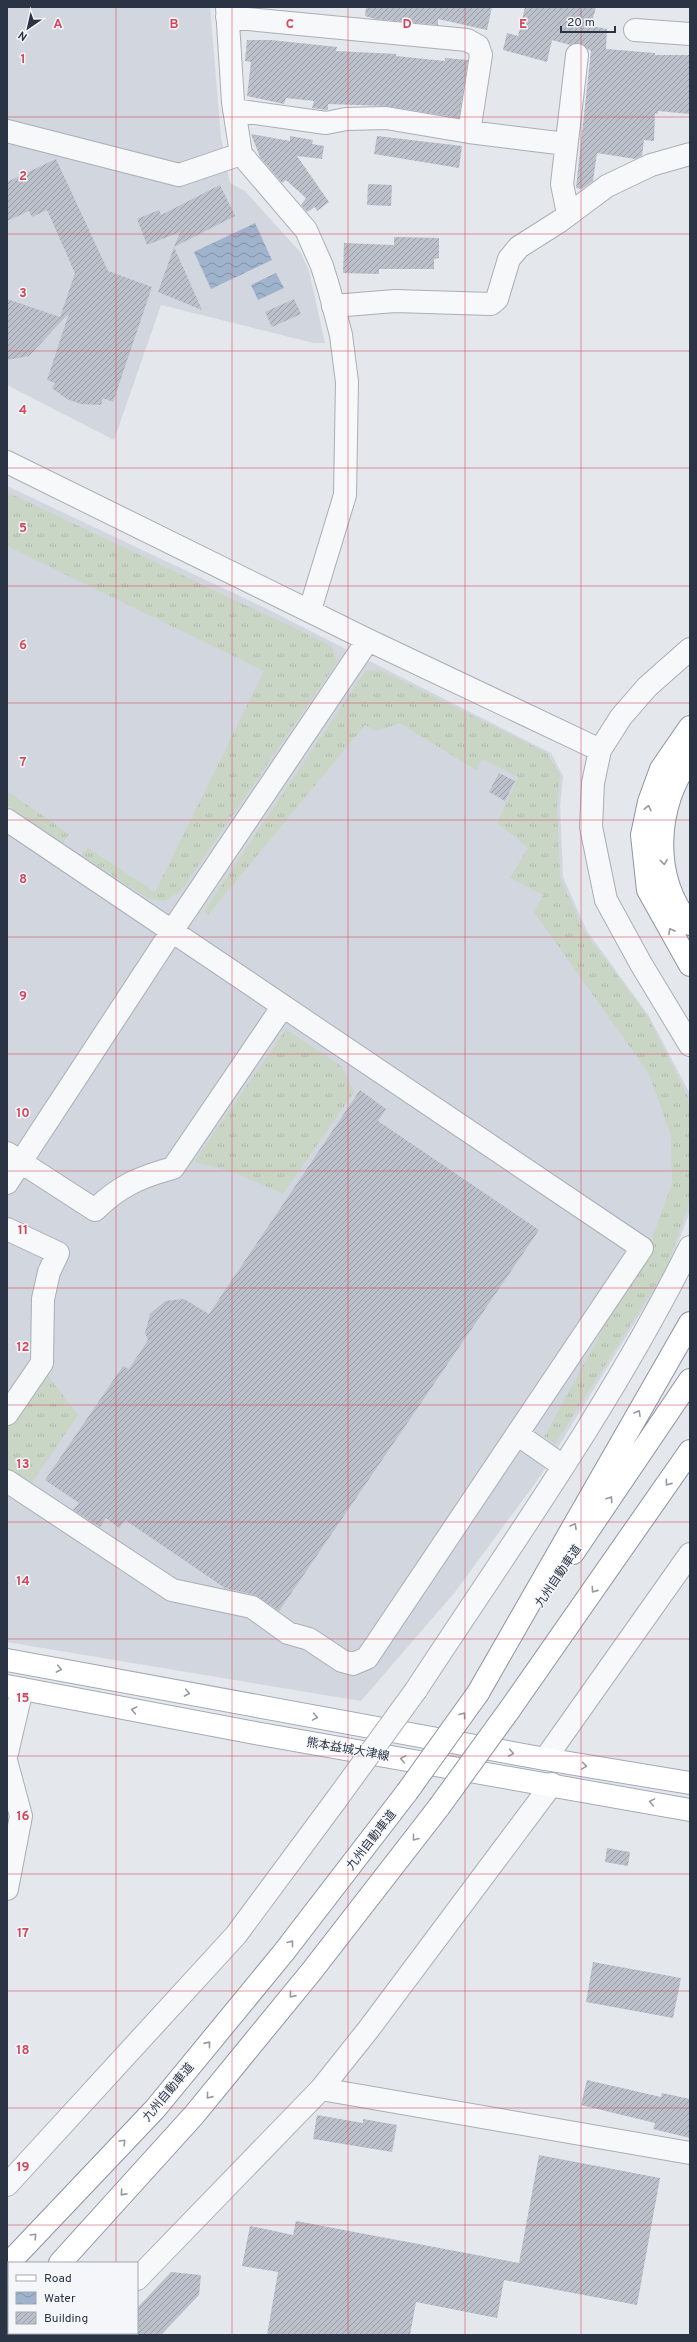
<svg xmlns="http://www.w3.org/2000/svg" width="697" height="2342" viewBox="0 0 697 2342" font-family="Overpass,'Noto Sans JP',sans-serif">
<defs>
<pattern id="grass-tufts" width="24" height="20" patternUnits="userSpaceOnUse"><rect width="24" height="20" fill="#c9d6c5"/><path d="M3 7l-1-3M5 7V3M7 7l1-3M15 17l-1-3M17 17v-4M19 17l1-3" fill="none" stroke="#adb8ab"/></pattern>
<pattern id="water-waves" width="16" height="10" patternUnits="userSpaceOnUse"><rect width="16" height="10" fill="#9fb4cc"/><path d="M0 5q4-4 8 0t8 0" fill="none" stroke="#8293a7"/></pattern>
<pattern id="building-hatch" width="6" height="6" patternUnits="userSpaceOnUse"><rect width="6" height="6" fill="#bbc0ca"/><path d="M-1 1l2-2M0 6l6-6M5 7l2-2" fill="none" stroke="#989da6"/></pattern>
</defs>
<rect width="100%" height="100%" fill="#e4e7ec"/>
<path fill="#d2d6de" d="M7,7h203l11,130 9,46 15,8 56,62 8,18 16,72h-12l-152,-38 -47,135 -107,-55z
M7,486l254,120 290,147 12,23 -3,30 3,71 24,54 62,85 41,78v117l-22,58 -129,209 -84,114 -94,109 -354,-59z"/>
<path fill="url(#grass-tufts)" d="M7,492l325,154 5,16 -156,229 -16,10 -16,-2 -68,-44 7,-7 67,44 109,-221 -257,-125z
M366,670h14l167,83 13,22 -3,34 3,68 24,54 63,84 42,84 1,7v95l-24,68 -111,175 -11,-7 108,-198 20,-56 -1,-47 -22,-62 -115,-162 9,-17 -33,-17 18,-30 -31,-25 21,-46 -36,-18 -5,12 -77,-48 -24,8 -11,-6 -157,190 -4,-4z
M7,791l62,43 -6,9 -56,-38z
M286,1029l55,37 13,26 -71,102 -49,-22 -40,-10z
M45,1372l33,43 -47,69 -24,-16v-41z"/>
<path fill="url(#water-waves)" d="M255,223l17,37 -61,29 -17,-37z
M276,273l8,15 -26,12 -7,-15z"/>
<path fill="url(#building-hatch)" d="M366,7h126l-5,23 -49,-11v6l-63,-6 -10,-3z
M525,7h71l-5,19 16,3 -1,20 49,4v2h35v59l-32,-3v3l-3,-1 -1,28 -10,-1 -2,16 -7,3 -38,-6 -4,28 -11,8 -6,-1 15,-137 -12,-8 -9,2 -18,-5 -5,22 -44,-12 4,-17 11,3z
M247,40h24l66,7 -1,4 60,3v2l49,5v-3l23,2 -9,58 -73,-12 -58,-2v6h-2l-14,-2 2,-7 -28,-3 -2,6 -37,-8 4,-34 -6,-1z
M251,134l39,7v-5l23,4 -1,4 12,2 -2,13 -25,-3 32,46 -12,9 -2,-4 -8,5 -6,-7 5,-7 -20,-18 -4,3 -22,-26z
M377,136l85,10 -3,22 -85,-14z
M56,159l52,112 44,16 -39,115 -10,-4 -2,7 -20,-1 -14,-5 -15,-11 3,-5 -8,-3 22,-67 -40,43 -22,4v-61l53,18 15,-44 -28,-63 -15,7 -3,-6 -22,10v-39z
M368,184l24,1 -1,21 -24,-1z
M220,185l15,31 -61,31 6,-15 -33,13 -10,-26 22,-9 2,5z
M394,237l45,1v20l-5,1v10h-55v5l-36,-1 1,-30 50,2z
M174,247l28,63 -44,-18z
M294,299l7,15 -29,13 -7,-15z
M499,773l16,8 -10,20 -16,-9z
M360,1090l26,19 -8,12 161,109 -260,381 -24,-16 -30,-7 -100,-68 -6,8 -13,-10 -6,9 -27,-17 6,-7 -34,-23 78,-114 6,3 19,-29 -3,-7 5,-19 15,-13 19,-2 25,15z
M607,1848l23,4 -2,14 -23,-4z
M593,1962l88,16 -8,40 -87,-16z
M587,2080l74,17 1,-4 28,6v39l-37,-9 2,-6 -74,-18z
M317,2115l46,8v-4l34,6 -5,27 -79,-13z
M539,2155l121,23 -23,127 -133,-25 -7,38 -81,-16 -6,33h-143l11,-63 -36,-6 8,-40 43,9 3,-14 223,42z
M171,2272l30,3 -2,20 -38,40h-24v-27z"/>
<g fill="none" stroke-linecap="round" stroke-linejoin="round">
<g stroke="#a9aeb7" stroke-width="24">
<path id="minor" d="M227,7l6,95 8,52 65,76 16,36 7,23 12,46 6,47 -2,113 -35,115
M227,17l240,23 11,6 3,9 -12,77
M635,30l55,4
M234,110l92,13 20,-4 40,-1 83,14 97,12
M7,131l172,44 62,-21
M568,214l-6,-30 15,-129
M333,306l62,-5 96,3 6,-5 12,-40 10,-12 41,-26 47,-35 44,-21 39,-11
M7,462l361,178 232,110
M690,649l-43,38 -26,30 -21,33 -7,33 -2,44 15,73 35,64 49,81
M7,820l635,428 -275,410 -14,6 -11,-3 -33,-22 -21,-6 -36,-26 -80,-17 -165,-109
M7,1153l88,57c24,-24 45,-33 78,-42l110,-162
M7,1183l165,-252 196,-291
M7,1229l51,24 -9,19 -6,27 -1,64 -35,51
M517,1434l46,32
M416,1690c95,-145 197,-288 274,-443
M7,1753l15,-64
M545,1759l145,-205
M7,1764l14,52 -14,73
M321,2089l369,64
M7,2185l229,-250 100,-135
M137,2279l184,-190 47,-59 184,-246
M83,2335l2,-2"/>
</g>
<g stroke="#a3abb8" stroke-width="24">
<path id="major" d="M7,1660l538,99 145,24
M7,1686l248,47 435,77"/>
</g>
<g stroke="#8b94a3" stroke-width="24">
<path id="highway" d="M690,727l-29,42 -12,33 -7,33 6,55 42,75
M690,759c-35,45 -39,121 0,165
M573,1553l117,-173
M478,1693l212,-370
M510,1709l180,-258
M60,2263l134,-148 117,-143 128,-165
M7,2265l148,-156 129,-157 123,-160
M7,2319l2,-2"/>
</g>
<use href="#minor" stroke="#f7f8fa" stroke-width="22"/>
<use href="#major" stroke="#fff" stroke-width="22"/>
<use href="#highway" stroke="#fff" stroke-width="22"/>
<g stroke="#a9aeb7" stroke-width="24" stroke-linecap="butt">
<path id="minor-bridge" d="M336,1800l80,-110"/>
</g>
<g stroke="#8b94a3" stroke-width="24" stroke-linecap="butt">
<path id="highway-bridge" d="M407,1792l71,-99
M439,1807l71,-98"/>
</g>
<use href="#minor-bridge" stroke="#f7f8fa" stroke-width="22"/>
<use href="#highway-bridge" stroke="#fff" stroke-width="22"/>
</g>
<defs><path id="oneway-chevron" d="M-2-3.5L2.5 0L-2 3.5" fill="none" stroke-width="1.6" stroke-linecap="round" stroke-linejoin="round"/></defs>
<g stroke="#959aa2">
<use href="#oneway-chevron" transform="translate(648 808) rotate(-77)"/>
<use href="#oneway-chevron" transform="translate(664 862) rotate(84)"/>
<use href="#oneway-chevron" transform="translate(671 931) rotate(-119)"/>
<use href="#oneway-chevron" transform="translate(638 1413) rotate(-60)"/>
<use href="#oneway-chevron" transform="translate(668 1483) rotate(125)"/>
<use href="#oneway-chevron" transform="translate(610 1499) rotate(-56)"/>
<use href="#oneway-chevron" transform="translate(574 1526) rotate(-60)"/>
<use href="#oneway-chevron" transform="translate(594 1590) rotate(125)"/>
<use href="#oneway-chevron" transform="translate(59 1669) rotate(11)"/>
<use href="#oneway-chevron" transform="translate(187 1693) rotate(11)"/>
<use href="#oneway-chevron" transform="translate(134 1710) rotate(-169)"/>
<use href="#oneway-chevron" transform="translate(463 1715) rotate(-54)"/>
<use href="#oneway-chevron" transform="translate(315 1717) rotate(10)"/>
<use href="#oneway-chevron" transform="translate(511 1753) rotate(10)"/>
<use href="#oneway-chevron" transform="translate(403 1759) rotate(-170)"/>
<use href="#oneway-chevron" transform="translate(584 1766) rotate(9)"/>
<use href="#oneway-chevron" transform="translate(652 1802) rotate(-170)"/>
<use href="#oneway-chevron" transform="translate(415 1838) rotate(128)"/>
<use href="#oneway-chevron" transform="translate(291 1943) rotate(-52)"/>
<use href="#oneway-chevron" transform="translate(292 1995) rotate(129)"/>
<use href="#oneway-chevron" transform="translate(208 2044) rotate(-51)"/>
<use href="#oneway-chevron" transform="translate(209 2096) rotate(129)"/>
<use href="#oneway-chevron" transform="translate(123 2142) rotate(-46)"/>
<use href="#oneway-chevron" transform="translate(123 2193) rotate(132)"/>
<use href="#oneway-chevron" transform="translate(34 2236) rotate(-46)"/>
</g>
<path fill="none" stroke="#d1495b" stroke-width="1" stroke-opacity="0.55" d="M116,7v2256M232,7v2328M348,7v2328M465,7v2328M581,7v2328M7,117h683M7,234h683M7,351h683M7,468h683M7,586h683M7,703h683M7,820h683M7,937h683M7,1054h683M7,1171h683M7,1288h683M7,1405h683M7,1522h683M7,1639h683M7,1756h683M7,1874h683M7,1991h683M7,2108h683M7,2225h683M116,2333v2"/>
<g text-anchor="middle" stroke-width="3" stroke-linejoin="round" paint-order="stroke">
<g font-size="12" fill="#2b3445" stroke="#f4f6f9">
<text transform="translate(558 1576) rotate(-56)" y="4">九州自動車道</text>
<text transform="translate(348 1749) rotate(10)" y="4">熊本益城大津線</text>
<text transform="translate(371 1840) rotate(-52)" y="4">九州自動車道</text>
<text transform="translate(168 2092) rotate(-50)" y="4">九州自動車道</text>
</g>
</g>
<g font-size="13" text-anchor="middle" font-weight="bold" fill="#d1495b" stroke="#f4f6f9" stroke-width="3" stroke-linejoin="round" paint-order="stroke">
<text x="58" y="28">A</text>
<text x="174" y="28">B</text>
<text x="290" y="28">C</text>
<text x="407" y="28">D</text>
<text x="523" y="28">E</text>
<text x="23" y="63">1</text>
<text x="23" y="180">2</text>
<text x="23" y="297">3</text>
<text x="23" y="414">4</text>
<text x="23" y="532">5</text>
<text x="23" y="649">6</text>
<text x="23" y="766">7</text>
<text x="23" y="883">8</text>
<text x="23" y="1000">9</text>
<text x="23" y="1117">10</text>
<text x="23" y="1234">11</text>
<text x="23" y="1351">12</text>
<text x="23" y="1468">13</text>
<text x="23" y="1585">14</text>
<text x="23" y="1702">15</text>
<text x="23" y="1820">16</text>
<text x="23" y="1937">17</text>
<text x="23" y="2054">18</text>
<text x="23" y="2171">19</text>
</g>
<rect width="697" height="2342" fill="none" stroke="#2b3445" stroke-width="16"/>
<rect x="8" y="2262" width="130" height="72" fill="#f4f6f9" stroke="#a4a8b1"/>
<rect x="16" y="2275" width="20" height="6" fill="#ffffff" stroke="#a4a8b1"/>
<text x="44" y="2282" font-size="12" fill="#2b3445">Road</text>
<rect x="16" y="2292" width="20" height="12" fill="url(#water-waves)" stroke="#a4a8b1"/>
<text x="44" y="2302" font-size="12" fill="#2b3445">Water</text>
<rect x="16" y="2312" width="20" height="12" fill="url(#building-hatch)" stroke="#a4a8b1"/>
<text x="44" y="2322" font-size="12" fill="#2b3445">Building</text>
<g transform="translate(28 28) rotate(214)" stroke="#f4f6f9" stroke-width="3" paint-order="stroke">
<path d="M0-3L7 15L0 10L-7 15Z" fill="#2b3445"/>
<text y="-6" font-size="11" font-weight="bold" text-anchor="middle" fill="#2b3445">N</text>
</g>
<path d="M561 26v6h54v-6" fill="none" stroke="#2b3445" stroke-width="2"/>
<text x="567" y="26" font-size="12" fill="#2b3445" stroke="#f4f6f9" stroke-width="3" paint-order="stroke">20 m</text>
</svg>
